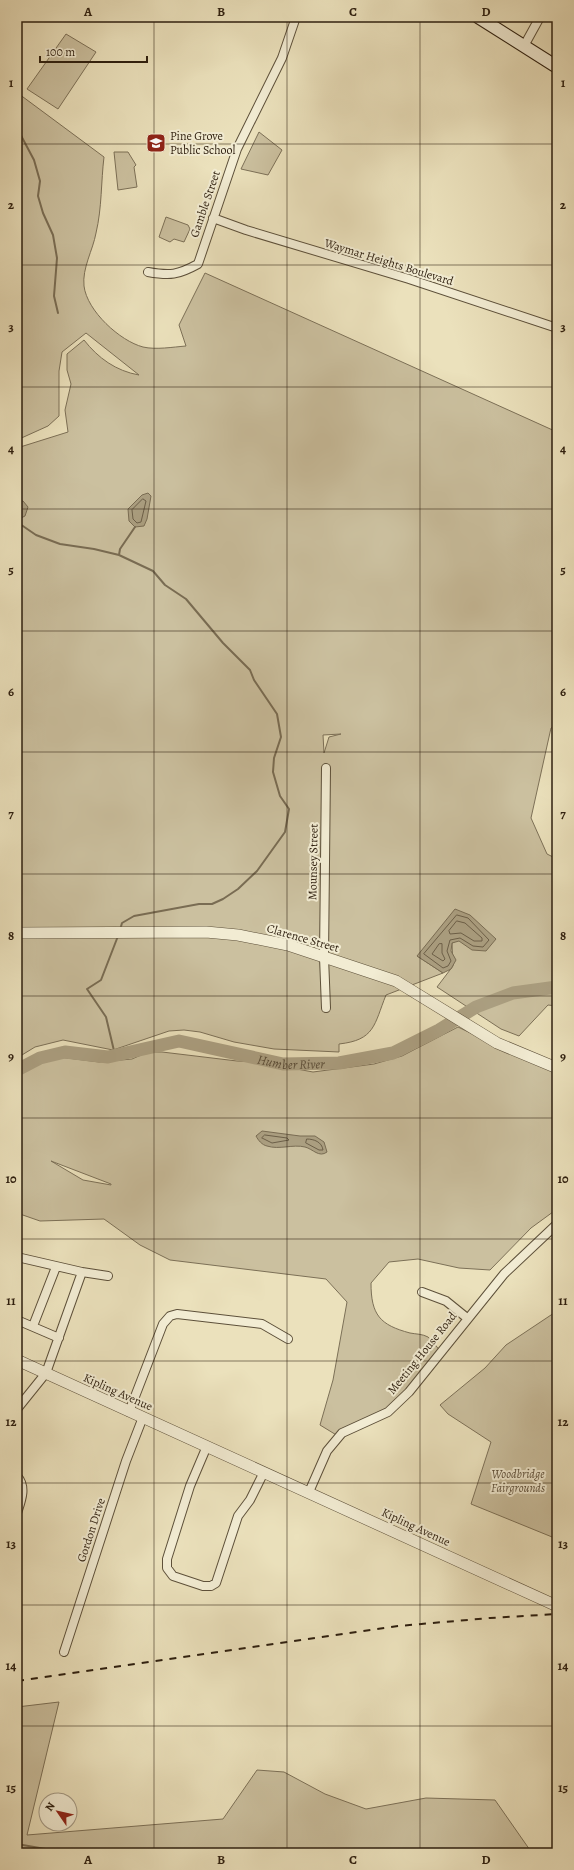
<svg xmlns="http://www.w3.org/2000/svg" width="574" height="1870" viewBox="0 0 574 1870" font-family="Alegreya,serif">
<rect width="100%" height="100%" fill="#ebe1bc"/>
<filter id="stains"><feTurbulence type="fractalNoise" baseFrequency=".005" numOctaves="4"/><feColorMatrix values="0 0 0 0 .2 0 0 0 0 .09 0 0 0 0 .02 0 0 0 .5 -.17"/></filter>
<radialGradient id="worn" r=".72"><stop offset=".6" stop-color="#630" stop-opacity="0"/><stop offset="1" stop-color="#630" stop-opacity=".3"/></radialGradient>
<path fill="#cbc09f" stroke="#7c7057" fill-rule="evenodd" d="M66,34l30,18 -38,57 -31,-20z
M19,94l85,63c-3,24 -2,51 -8,76 -3,17 -14,35 -12,53 3,25 36,55 59,61 13,3 30,0 43,-1l-7,-21 26,-52 352,159v290l-2,5 -4,1 -20,90 16,36 10,5v147l-9,-1 -29,31 -18,-7 -64,-42 16,-21 -1,-23 29,-14 -64,27 26,17 -57,22c-12,30 -11,45 -47,49v8l-65,-3 -40,-7 -34,-10 -16,-2 -15,1 -56,19 -50,-10 -28,7 -18,11v-610l51,-16 -3,-22 6,-26 -4,-14v-16l17,-14c14,18 32,31 55,35l-53,-42 -24,19 -3,19v45l-11,10 -31,14v-344zM341,734l-12,3 -5,16 -1,-18z
M259,132l23,18 -14,25 -27,-6z
M114,152h14l8,13 -2,2 3,20 -19,3z
M166,217l22,8 2,4 -6,13 -10,-3 -4,3 -11,-5z
M458,1027l56,27 43,17v138l-26,19 -41,42 -31,-2 -41,-9 -29,3 -18,21c0,32 9,42 39,50 5,1 13,1 18,4 5,4 10,12 14,16l-48,56 -56,27 -18,-11 13,-45 14,-78 -21,-23 -156,-19 -30,-15 -36,-26 -64,2 -23,-8v-140l34,-17 48,6 33,-3 16,-7h14l75,9 22,1 54,10 61,-8 28,-8zM51,1161l60,23v1l-28,-5z
M557,1311v228l-86,-35 20,-62 -43,-28 -8,-9 45,-37 21,-23z
M59,1702l-32,133 196,-16 34,-49 27,2 41,22 41,15 60,-11 69,2 37,53h-515v-146z"/>
<path fill="#ab9f81" stroke="#796c53" d="M148,493l3,3 -4,23 -3,7 -9,1 -6,-6 -1,-12 14,-14z
M17,500l6,1 5,6 -3,9 -8,4z
M455,909l15,6 26,24 -10,12 -14,-1 -13,-9 -7,2 -1,8 5,9 -5,9 -8,4 -26,-17z
M262,1131l38,5h15l9,6 3,10c-8,6 -14,-3 -22,-5 -12,-3 -26,3 -38,-1 -5,-1 -9,-6 -11,-10z"/>
<g fill="none" stroke-linecap="round" stroke-linejoin="round">
<path stroke="#6c5f48" stroke-width="1" d="M143,499l3,2 -5,21 -4,1 -4,-4 -1,-9z
M457,915l11,3 21,22 -6,7 -10,-1 -13,-8 -10,2 -3,11 4,10 -3,5 -5,2 -19,-14z
M457,921l8,2 17,15v3h-8l-13,-8 -11,1 -1,-3z
M442,944v9l3,6 -2,2 -11,-7 7,-10z
M265,1135l22,3 2,2 -17,3 -10,-5z
M307,1139c7,0 15,3 16,11h-4l-13,-7z"/>
<path stroke="#796c53" stroke-width="2" d="M17,128l17,32 6,21 -2,15 5,17 10,22 4,23 -3,38 4,17
M17,522l19,13 24,9 34,5 25,6 34,16 12,14 21,14 37,44 27,27 4,10 23,34 4,23 -7,21 -1,14 7,24 9,13 -4,23 -28,39 -19,18 -15,10 -11,5h-13l-65,12 -12,7 -2,7
M119,555l1,-6 15,-22
M115,1055l-9,-38 -19,-28 14,-9 17,-44
M17,1844l51,9"/>
<path stroke="#ab9f81" stroke-width="13" id="s1" d="M17,1070l23,-12 25,-6 43,5 71,-16 104,23 56,-1 54,-10 46,-23 37,-23 37,-14 44,-6"/>
<g stroke="#5d503a" stroke-width="10">
<path id="minor" d="M524,46l16,-29
M213,218l33,12 163,49 148,49
M148,272c22,4 30,3 50,-8l39,-115 45,-91 14,-41
M326,768l-2,189 2,51
M17,1257l65,15 -36,101 -29,36
M82,1272l26,4
M422,1292l24,9 21,17
M17,1320l42,18
M33,1326l23,-59
M129,1412l34,-88 7,-8 7,-2 85,10 26,15
M207,1446l-17,40 -23,73v9l6,8 30,10h8l5,-3 22,-67 12,-16 14,-28
M17,1476c10,11 4,25 0,37
M309,1492l18,-41 15,-18 46,-21 21,-20 95,-118 53,-50
M64,1652l62,-191 17,-44"/>
</g>
<g stroke="#5d503a" stroke-width="12">
<path id="tertiary" d="M17,933l189,-1 32,3 50,10 108,36 101,62 60,25
M17,1360l540,246"/>
</g>
<g stroke="#2e1f0f" stroke-width="14">
<path id="secondary" d="M478,17l79,50"/>
</g>
<use href="#minor" stroke="#f2ecd3" stroke-width="8"/>
<use href="#tertiary" stroke="#f2ecd3" stroke-width="11"/>
<use href="#secondary" stroke="#f2ecd3" stroke-width="12"/>
<path stroke="#2e1f0f" stroke-width="2" stroke-dasharray="7 7" stroke-linecap="butt" d="M17,1681l381,-55 92,-8 67,-4"/>
</g>
<path fill="none" stroke="#2e1f0f" stroke-width="1" stroke-opacity="0.55" d="M154,17v1836M287,17v1836M420,17v1836M17,144h540M17,265h540M17,387h540M17,509h540M17,631h540M17,752h540M17,874h540M17,996h540M17,1118h540M17,1239h540M17,1361h540M17,1483h540M17,1605h540M17,1726h540"/>
<defs>
<g id="school-square" transform="scale(1)"><rect x="-9" y="-9" width="18" height="18" rx="4" fill="#8f2418" stroke="#f2ecd3"/><path d="M0-5L7-2L0 1L-7-2ZM-4 1L0 2.5L4 1V4Q0 6-4 4Z" fill="#fff"/></g>
</defs>
<g fill-rule="evenodd">
<use href="#school-square" x="156" y="143"/>
</g>
<g text-anchor="middle" stroke-width="4" stroke-linejoin="round" paint-order="stroke">
<g font-size="12" fill="#2e1f0f" stroke="#f2ecd3" text-anchor="start">
<text x="170" y="140">Pine Grove<tspan x="170" dy="14">Public School</tspan></text>
</g>
<g font-size="12" fill="#2e1f0f" stroke="#f2ecd3">
<text transform="translate(205 204) rotate(-71)" y="4">Gamble Street</text>
<text transform="translate(389 262) rotate(17)" y="4">Waymar Heights Boulevard</text>
<text transform="translate(313 862) rotate(-89)" y="4">Mounsey Street</text>
<text transform="translate(303 938) rotate(16)" y="4">Clarence Street</text>
<text transform="translate(422 1353) rotate(-51)" y="4">Meeting House Road</text>
<text transform="translate(118 1392) rotate(24)" y="4">Kipling Avenue</text>
<text transform="translate(416 1527) rotate(25)" y="4">Kipling Avenue</text>
<text transform="translate(91 1530) rotate(-72)" y="4">Gordon Drive</text>
</g>
<g font-size="12" font-style="italic" fill="#5d4f3a" stroke="#f2ecd3">
<text x="518" y="1478">Woodbridge<tspan x="518" dy="14">Fairgrounds</tspan></text>
</g>
<g font-size="13" font-style="italic" fill="#5a4c37" stroke="#f2ecd3">
<text dy="5" stroke="none"><textPath href="#s1" startOffset="282">Humber River</textPath></text>
</g>
</g>
<rect width="574" height="1870" fill="none" stroke="#ebe1bc" stroke-width="44"/>
<g transform="translate(58 1812) rotate(304)"><circle r="19" fill="#f2ecd3" stroke="#a49a85"/>
<path d="M0-3L7 15L0 10L-7 15Z" fill="#8f2418"/>
<text y="-6" font-size="11" font-weight="bold" text-anchor="middle" fill="#2e1f0f">N</text>
</g>
<path d="M40 56v6h107v-6" fill="none" stroke="#2e1f0f" stroke-width="2"/>
<text x="46" y="56" font-size="12" fill="#2e1f0f" stroke="#f2ecd3" stroke-width="3" paint-order="stroke">100 m</text>
<rect x="22" y="22" width="530" height="1826" fill="none" stroke="#2e1f0f" stroke-width="1.5"/>
<g font-size="13" text-anchor="middle" font-weight="bold" fill="#2e1f0f">
<text x="88" y="16">A</text>
<text x="221" y="16">B</text>
<text x="353" y="16">C</text>
<text x="486" y="16">D</text>
<text x="11" y="87">1</text>
<text x="563" y="87">1</text>
<text x="11" y="209">2</text>
<text x="563" y="209">2</text>
<text x="11" y="331">3</text>
<text x="563" y="331">3</text>
<text x="11" y="453">4</text>
<text x="563" y="453">4</text>
<text x="11" y="574">5</text>
<text x="563" y="574">5</text>
<text x="11" y="696">6</text>
<text x="563" y="696">6</text>
<text x="11" y="818">7</text>
<text x="563" y="818">7</text>
<text x="11" y="940">8</text>
<text x="563" y="940">8</text>
<text x="11" y="1061">9</text>
<text x="563" y="1061">9</text>
<text x="11" y="1183">10</text>
<text x="563" y="1183">10</text>
<text x="11" y="1305">11</text>
<text x="563" y="1305">11</text>
<text x="11" y="1426">12</text>
<text x="563" y="1426">12</text>
<text x="11" y="1548">13</text>
<text x="563" y="1548">13</text>
<text x="11" y="1670">14</text>
<text x="563" y="1670">14</text>
<text x="11" y="1792">15</text>
<text x="563" y="1792">15</text>
<text x="88" y="1864">A</text>
<text x="221" y="1864">B</text>
<text x="353" y="1864">C</text>
<text x="486" y="1864">D</text>
</g>
<rect width="100%" height="100%" filter="url(#stains)"/>
<rect width="100%" height="100%" fill="url(#worn)"/>
</svg>
